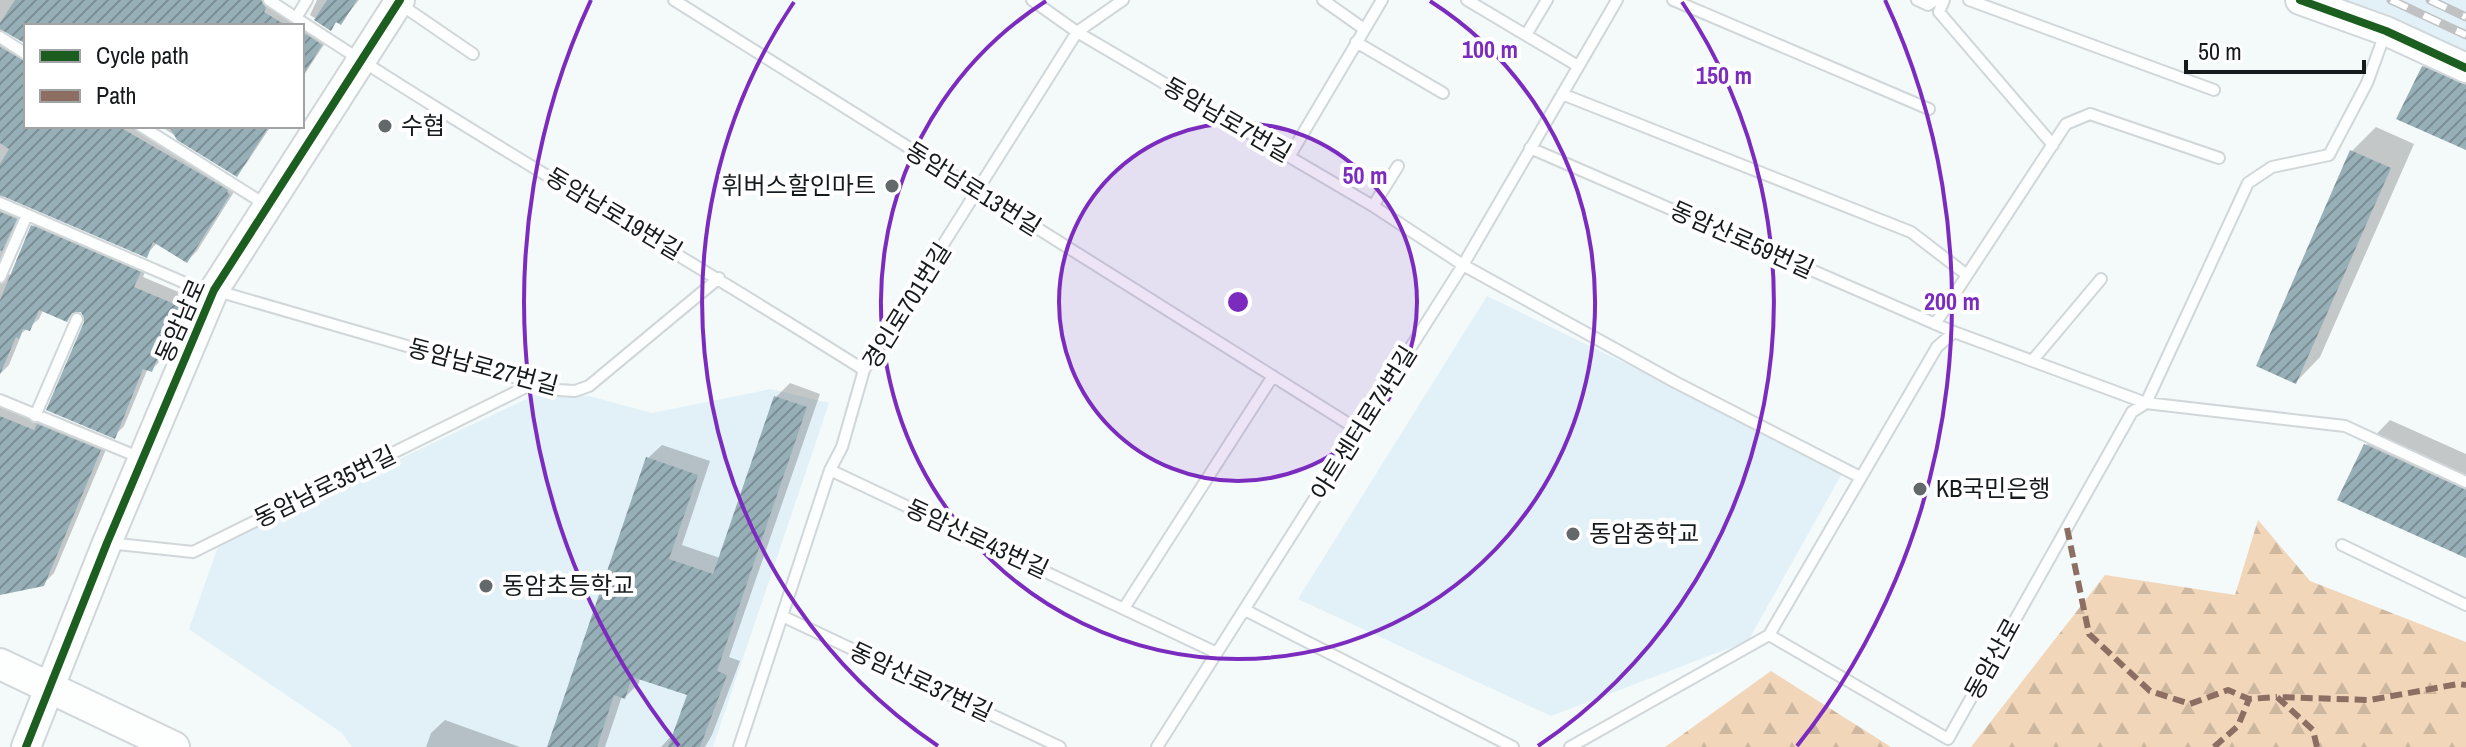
<svg xmlns="http://www.w3.org/2000/svg" width="2466" height="747" viewBox="0 0 2466 747" font-family="'Archivo Narrow','Noto Sans KR',sans-serif">
<defs>
<pattern id="forest-firs" width="22" height="20" patternUnits="userSpaceOnUse" patternTransform="scale(2)"><rect width="22" height="20" fill="#f1d6b9"/><path d="M5 1l3.5 6h-7zM16 11l3.5 6h-7z" fill="#ceb79f"/></pattern>
<pattern id="building-hatch" width="6" height="6" patternUnits="userSpaceOnUse" patternTransform="scale(2)"><rect width="6" height="6" fill="#97b0b7"/><path d="M-1 1l2-2M0 6l6-6M5 7l2-2" fill="none" stroke="#7a8e94"/></pattern>
</defs>
<rect width="100%" height="100%" fill="#f4f9fa"/>
<path fill="#e1f1f7" d="M2340,0h126v58z
M1487,296l357,174 -96,171 -197,75 -253,-117z
M771,389l58,14 -116,344h-361l-10,-14 -153,-104 30,-85 320,-151 50,3 63,17z"/>
<path fill="url(#forest-firs)" d="M2258,520l52,61 156,61v105h-495l134,-172 130,20z
M1771,671l120,76h-226z"/>
<path fill="#0003" d="M0,0h279l52,34 -29,44v-52h-276v16l-23,-15 1,6 22,14v79h125l86,54 -2,2 4,2 -42,67 -10,10 -29,-19 -12,13 -143,-62 1,5 21,11 -19,65 6,1 21,-49 10,-10 106,46 -6,15 45,19 -27,64 -10,10 -3,-2 -24,58 -10,10 -28,-122 -10,-4 -10,10 -23,-10 -4,9 -17,14 -13,32 -9,9z
M317,0h42l-18,22 -3,-2 -8,8 -20,-13z
M2447,43l19,9v96l-43,-81z
M160,126h111l-25,38 -10,10z
M2376,127l38,17 -94,213 -24,25 56,-231z
M790,383l30,11 -91,263 11,4 -28,74 -7,12h-44l15,-16 14,-38 -50,-16 -1,6 -14,14 -3,-1 -17,51h-56l99,-289 14,-13 48,16 -28,84 38,13 56,-161z
M0,402l110,38 -56,133 -11,11 -43,9z
M2390,420l76,34v102l-100,-111z
M445,720l75,27h-94l5,-14z"/>
<path fill="url(#building-hatch)" d="M15,0h246l5,8 -2,4 23,14h-261v18l-26,-15v-6z
M327,0h30l-16,25 -5,-3 -5,9 -17,-11z
M306,34l16,11 -20,32v-37z
M0,47l26,15v64h92l110,64 -1,2 3,3 -43,68 -34,-21 -6,16 -147,-63v-31l9,-15 -9,-6z
M2422,66l44,19v65l-70,-31z
M169,126h100l-32,51 -60,-37z
M2350,150l41,18 -95,216 -40,-18z
M0,212l17,7 -15,32 -2,-1z
M31,225l110,47 -7,15 45,19 -27,66 -9,-3 -28,70 -69,-29 38,-88 -3,-10 -9,1 -5,9 -28,-12 -9,21 -7,-2 -4,10 -3,-2 -16,37v-74z
M774,396l33,11 -90,264 10,4 -27,72h-32l19,-52 -55,-18 -7,22 -11,-4 -17,52h-50l99,-290 52,18 -29,84 44,15z
M0,416l34,14 3,-6 64,26 -57,136 -44,9z
M2364,444l102,46v68l-129,-58z"/>
<g fill="none" stroke-linecap="round" stroke-linejoin="round">
<g stroke="#d1d7d9" stroke-width="14">
<path id="lane" d="M269,0c194,130 398,245 595,370
M674,0l686,431
M1032,0l45,32 296,174 90,59 212,117 185,95
M1323,0l41,29
M1467,0l111,66
M1673,0l256,109
M1917,0l11,5 7,-5
M1944,0l-5,12 114,133
M1969,0l245,90
M400,4l73,50
M296,18l11,-18
M1526,35l21,-35
M0,37l26,17
M1356,42l87,51
M1562,94l349,138 56,43
M141,126l125,79
M1530,148l424,184 192,71 199,23 121,56
M1289,157l93,-157
M0,203l192,83 22,4 344,100 17,1 14,-5 130,-108
M1373,206l25,-40
M0,277l27,-62
M1935,324l131,-200 24,-10 129,44
M2032,361l69,-82
M0,400l141,58
M35,416l42,-97
M830,470l387,183
M108,543l85,9 341,-169
M2342,545l124,60
M1124,608l149,-232
M1245,610l268,137
M782,616l278,131
M1769,635l179,104 184,-327 14,-9 102,-220 24,-16 57,-12 38,-72 19,-52
M739,747l91,-277 12,-23 22,-77 213,-338 46,-32
M1157,747l306,-482 154,-265
M1570,747l199,-112 168,-288 17,-15"/>
</g>
<g stroke="#d1d7d9" stroke-width="32">
<path id="secondary" d="M2300,0l86,31 80,37
M26,747l81,-204 107,-253 186,-290"/>
</g>
<g stroke="#d1d7d9" stroke-width="34">
<path id="primary" d="M0,664l174,83"/>
</g>
<use href="#lane" stroke="#fdfefe" stroke-width="10"/>
<use href="#secondary" stroke="#fdfefe" stroke-width="28"/>
<use href="#primary" stroke="#fdfefe" stroke-width="30"/>
<g stroke="#bfc1c2" stroke-width="9">
<path id="rail" d="M2391,0l75,35
M2430,0l36,17"/>
</g>
<use href="#rail" stroke="#fff" stroke-width="6" stroke-dasharray="18" stroke-linecap="butt"/>
<path stroke="#8d6e63" stroke-width="6" stroke-dasharray="12 6" stroke-linecap="butt" d="M2067,528l22,106 61,57 40,13 38,-14 21,9 28,-2
M2214,747l24,-21 11,-27
M2317,747l-4,-17 -36,-33 93,3 88,-16 8,1"/>
<g stroke="#fff" stroke-width="13">
<path id="cycleway" d="M2300,0l86,31 80,37
M26,747l81,-204 107,-253 186,-290"/>
</g>
<use href="#cycleway" stroke="#1b5e20" stroke-width="8"/>
</g>
<circle cx="1238" cy="302" r="179" fill="#7b2cbf" fill-opacity=".12"/>
<g fill="none" stroke="#7b2cbf" stroke-width="4">
<circle cx="1238" cy="302" r="179"/>
<path d="M1430 1A357 357 0 1 1 1046 1"/>
<path d="M938 746A536 536 0 0 1 794 2M1682 2A536 536 0 0 1 1538 746"/>
<path d="M679 746A714 714 0 0 1 591 0M1885 0A714 714 0 0 1 1797 746"/>
</g>
<g fill="#63686a" stroke="#fff" stroke-width="3">
<circle cx="385" cy="126" r="8"/>
<circle cx="892" cy="186" r="8"/>
<circle cx="1920" cy="489" r="8"/>
<circle cx="1573" cy="534" r="8"/>
<circle cx="486" cy="586" r="8"/>
</g>
<g text-anchor="middle" stroke-width="8" stroke-linejoin="round" paint-order="stroke">
<g font-size="24" fill="#151a1d" stroke="#fff">
<text transform="translate(1227 120) rotate(30)" y="8">동암남로7번길</text>
<text transform="translate(973 189) rotate(32)" y="8">동암남로13번길</text>
<text transform="translate(614 214) rotate(31)" y="8">동암남로19번길</text>
<text transform="translate(1742 240) rotate(24)" y="8">동암산로59번길</text>
<text transform="translate(907 306) rotate(-58)" y="8">경인로701번길</text>
<text transform="translate(181 321) rotate(-66)" y="8">동암남로</text>
<text transform="translate(483 367) rotate(15)" y="8">동암남로27번길</text>
<text transform="translate(1364 423) rotate(-58)" y="8">아트센터로74번길</text>
<text transform="translate(325 487) rotate(-26)" y="8">동암남로35번길</text>
<text transform="translate(977 539) rotate(25)" y="8">동암산로43번길</text>
<text transform="translate(1993 659) rotate(-61)" y="8">동암산로</text>
<text transform="translate(921 682) rotate(25)" y="8">동암산로37번길</text>
</g>
<g font-size="24" fill="#151a1d" stroke="#fff" text-anchor="start">
<text x="401" y="134">수협</text>
<text x="876" y="194" text-anchor="end">휘버스할인마트</text>
<text x="1936" y="497">KB국민은행</text>
<text x="1589" y="542">동암중학교</text>
<text x="502" y="594">동암초등학교</text>
</g>
</g>
<circle cx="1238" cy="302" r="12" fill="#7b2cbf" stroke="#fff" stroke-width="4"/>
<g font-size="24" text-anchor="middle" font-weight="bold" fill="#7b2cbf" stroke="#fff" stroke-width="8" stroke-linejoin="round" paint-order="stroke">
<text x="1490" y="58">100 m</text>
<text x="1724" y="84">150 m</text>
<text x="1365" y="184">50 m</text>
<text x="1952" y="310">200 m</text>
</g>
<rect x="24" y="24" width="280" height="104" fill="#ffffff" stroke="#a1a3a5" stroke-width="2"/>
<rect x="40" y="50" width="40" height="12" fill="#1b5e20" stroke="#a1a3a5" stroke-width="2"/>
<text x="96" y="64" font-size="24" fill="#151a1d">Cycle path</text>
<rect x="40" y="90" width="40" height="12" fill="#8d6e63" stroke="#a1a3a5" stroke-width="2"/>
<text x="96" y="104" font-size="24" fill="#151a1d">Path</text>
<path d="M2186 60v12h178v-12" fill="none" stroke="#151a1d" stroke-width="4"/>
<text x="2198" y="60" font-size="24" fill="#151a1d" stroke="#ffffff" stroke-width="6" paint-order="stroke">50 m</text>
</svg>
